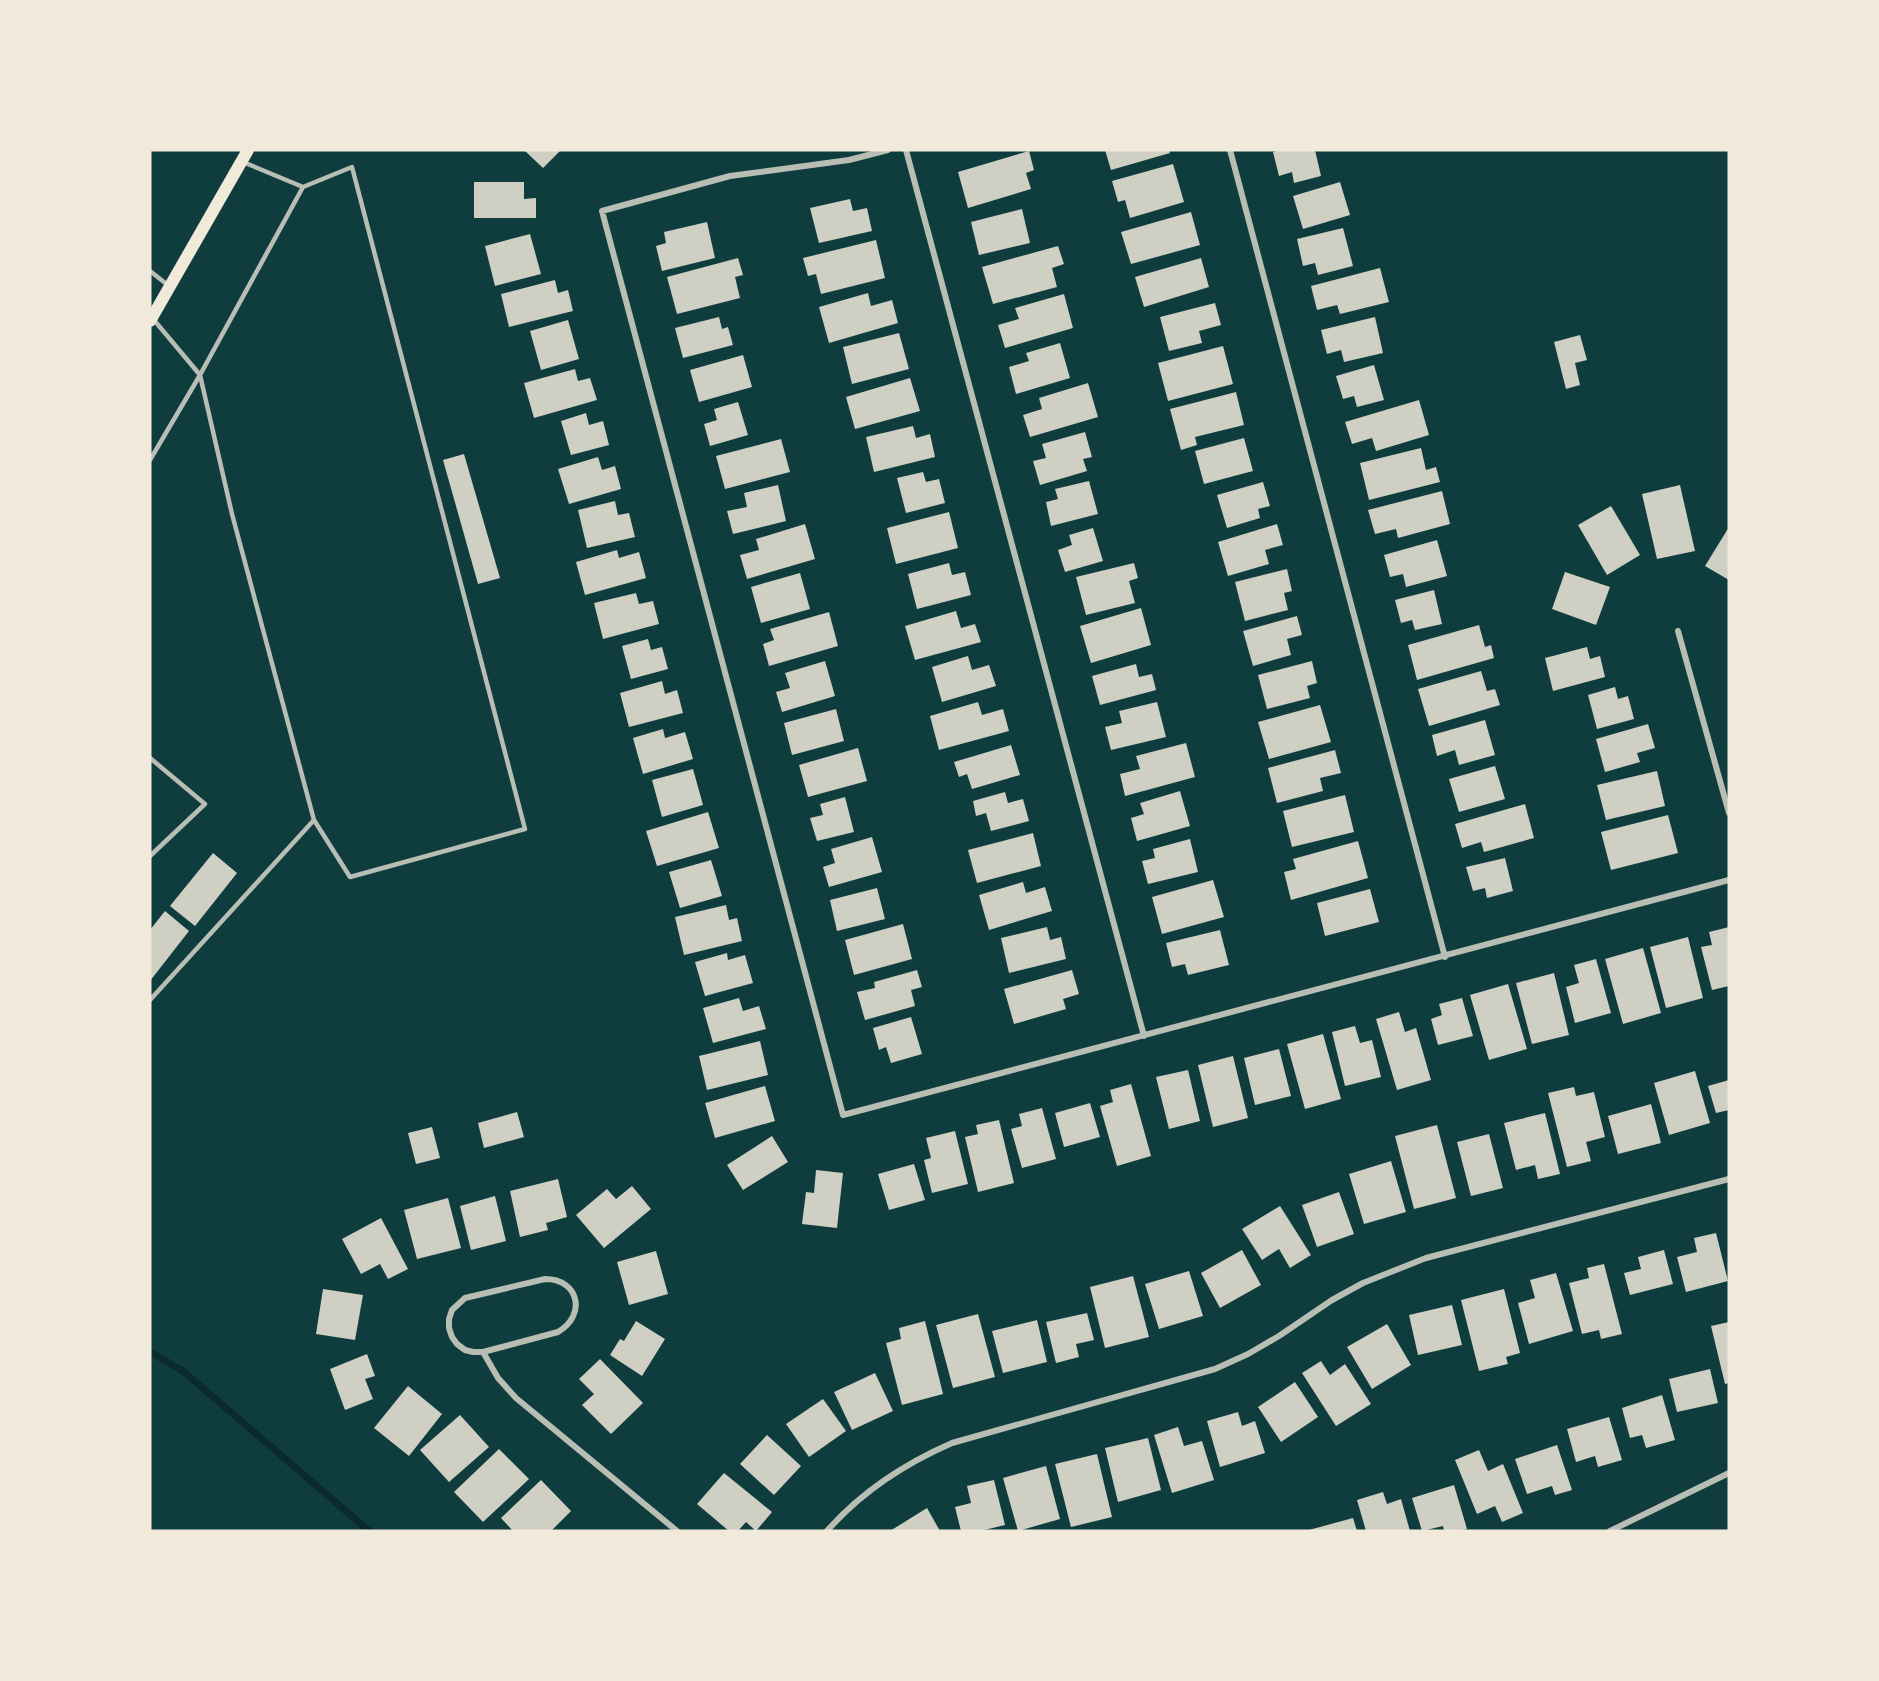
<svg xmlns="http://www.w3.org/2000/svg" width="1879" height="1681" viewBox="0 0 1879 1681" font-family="Signika,sans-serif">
<rect width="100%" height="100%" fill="#0f3d3e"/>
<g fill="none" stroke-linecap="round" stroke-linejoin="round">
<path stroke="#0a2a2b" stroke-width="7" d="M150,1352l33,19 186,160"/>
</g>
<path fill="#cfcfc3" d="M524,150h37l-18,18z
M1105,150h64l1,3 -59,17z
M1281,150h34l6,26 -27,7 -2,-11 -13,4 -6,-24z
M1029,151l5,19 -8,3 5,16 -63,19 -10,-36z
M1173,164l11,38 -54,16 -5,-18 -7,2 -6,-21z
M474,182h50v17l12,-1v20h-62z
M1340,182l10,33 -47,14 -10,-33z
M850,199l3,12 14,-3 5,23 -53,12 -9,-35z
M1022,209l8,34 -51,12 -8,-33z
M1191,212l9,33 -69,19 -10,-32z
M707,222l8,36 -53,13 -6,-25 10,-3 -2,-11z
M1343,228l10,38 -35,9 -3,-12 -12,3 -6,-27z
M530,234l11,40 -46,12 -10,-40z
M876,240l9,38 -64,16 -5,-20 -8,2 -5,-18z
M1058,246l6,18 -12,4 5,19 -64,17 -11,-37z
M738,258l5,17 -8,2 5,21 -63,16 -10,-37z
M1201,258l8,29 -65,20 -9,-30z
M1380,268l9,34 -49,12 -3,-9 -20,5 -6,-24z
M555,280l3,13 10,-3 5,21 -64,16 -8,-33z
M868,293l3,13 21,-6 6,23 -69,20 -10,-36z
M1064,294l9,34 -68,20 -7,-23 21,-6 -4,-11z
M1215,303l6,22 -22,6 3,12 -33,8 -9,-34z
M719,317l3,12 6,-2 5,18 -50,13 -8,-30z
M1375,317l8,36 -39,9 -3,-12 -14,4 -6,-24z
M568,320l11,39 -38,11 -11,-39z
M899,333l10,36 -57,15 -9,-37z
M1580,335l7,25 -12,3 5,22 -14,4 -12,-47z
M1060,343l10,35 -54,16 -7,-27 20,-6 -3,-8z
M1223,346l10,38 -65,17 -10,-38z
M743,355l9,32 -53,15 -9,-32z
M1374,365l10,35 -27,7 -3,-11 -11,3 -7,-23z
M575,369l3,12 12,-3 7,22 -63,18 -10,-35z
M910,378l10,33 -65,18 -9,-32z
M1088,383l10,34 -68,20 -7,-22 19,-6 -3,-11z
M1236,392l8,33 -49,12 2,8 -16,5 -11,-41z
M1419,400l10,35 -53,16 -4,-13 -20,6 -7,-22z
M738,402l10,33 -38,11 -6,-22 13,-4 -3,-11z
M586,413l3,12 14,-4 6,24 -38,10 -10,-34z
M913,426l3,12 14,-4 5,23 -61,15 -8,-35z
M1085,432l7,25 -9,2 4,12 -47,14 -7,-24 13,-3 -4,-14z
M1244,438l9,33 -49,13 -9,-33z
M781,439l9,33 -65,17 -9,-33z
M1421,448l5,22 10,-3 4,15 -71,18 -9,-37z
M464,454l36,124 -22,6 -35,-124z
M598,457l4,13 13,-4 6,23 -52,15 -11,-35z
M923,472l3,10 13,-3 6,24 -39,10 -9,-35z
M1089,481l9,33 -47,12 -5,-24 12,-3 -3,-10z
M1263,482l7,24 -12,3 2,9 -33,10 -10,-33z
M778,485l8,36 -53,13 -6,-23 20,-4 -3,-14z
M1680,485l15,66 -38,8 -15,-65z
M1442,491l8,33 -52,14 -2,-9 -21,5 -7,-24z
M615,501l3,14 11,-2 6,24 -48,11 -9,-38z
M1611,506l29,49 -33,20 -29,-50z
M949,512l9,36 -62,16 -9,-36z
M805,524l10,35 -68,20 -7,-24 19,-5 -3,-11z
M1277,524l6,21 -18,5 4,14 -41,12 -10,-34z
M1729,527v53l-24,-14z
M1093,528l10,33 -38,11 -7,-22 14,-5 -3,-10z
M1437,540l10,36 -41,11 -3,-13 -13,3 -6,-22z
M617,550l2,8 20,-6 7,26 -61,17 -9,-33z
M949,563l3,12 13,-3 6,23 -54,14 -9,-35z
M1134,563l4,15 -9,3 6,22 -49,12 -10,-38z
M1287,569l5,22 -8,2 4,17 -43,11 -10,-39z
M1565,572l45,15 -14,38 -44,-16z
M800,573l10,36 -49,14 -10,-36z
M1434,590l8,34 -27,6 -3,-10 -11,3 -6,-23z
M636,593l3,11 14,-3 6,23 -56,15 -9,-36z
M1141,608l10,37 -60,18 -11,-37z
M956,611l5,17 14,-4 6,18 -66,18 -10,-34z
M829,612l9,34 -69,20 -6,-22 11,-4 -4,-11z
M1297,616l5,19 -15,4 4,16 -38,11 -10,-35z
M1479,625l6,22 6,-2 3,13 -77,22 -9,-35z
M648,639l3,11 11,-3 6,22 -37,10 -9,-33z
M1587,647l3,12 10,-3 5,21 -52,14 -8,-33z
M968,656l4,14 17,-5 7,21 -54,16 -10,-35z
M825,661l10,35 -53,16 -6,-20 14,-4 -5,-15z
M1312,661l5,22 -10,3 3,12 -43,11 -9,-34z
M1136,664l3,13 13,-3 4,16 -56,15 -8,-29z
M1481,671l6,20 8,-2 5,16 -71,21 -11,-37z
M662,681l3,13 12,-4 6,23 -54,14 -9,-34z
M1615,687l3,12 10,-3 6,23 -37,10 -9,-34z
M978,702l4,13 21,-6 6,22 -70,19 -9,-34z
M1157,702l9,35 -55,13 -6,-23 17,-4 -3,-12z
M1320,705l11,37 -62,17 -11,-37z
M836,709l8,32 -52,14 -8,-32z
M1485,720l10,35 -36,10 -4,-15 -18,6 -5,-21z
M1648,724l7,24 -18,5 3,9 -35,10 -9,-33z
M663,729l2,9 20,-6 8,27 -50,15 -10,-36z
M1186,743l9,34 -70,19 -5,-22 20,-5 -4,-13z
M1011,745l9,30 -48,14 -5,-15 -8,3 -5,-15z
M858,748l9,33 -59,16 -9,-32z
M1335,750l6,23 -21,5 3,13 -46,12 -9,-35z
M1495,766l10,33 -46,13 -10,-33z
M693,769l10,36 -41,12 -10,-37z
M1657,771l8,35 -59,14 -9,-35z
M1180,791l10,35 -53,15 -6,-23 13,-4 -4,-11z
M1005,792l3,11 15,-4 6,22 -38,10 -5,-18 -10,3 -3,-15z
M1345,795l9,37 -62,15 -9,-36z
M845,797l9,35 -37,9 -7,-23 13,-3 -3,-11z
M1525,804l9,34 -50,14 -3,-10 -19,6 -7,-24z
M708,812l11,36 -62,18 -11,-35z
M1668,815l10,38 -67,17 -10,-38z
M1033,833l8,33 -64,17 -9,-33z
M872,837l10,35 -53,15 -6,-20 12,-4 -4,-14z
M1190,839l8,33 -50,12 -6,-23 13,-3 -2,-9z
M1358,841l10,37 -77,22 -7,-28 12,-3 -3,-10z
M213,853l24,20 -42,53 -25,-20z
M1505,858l8,33 -26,7 -2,-10 -12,3 -7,-24z
M711,860l11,36 -42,12 -11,-36z
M1213,880l11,37 -62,17 -10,-37z
M1023,882l3,11 19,-6 7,24 -63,19 -10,-35z
M877,888l8,31 -48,12 -7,-31z
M1370,889l9,33 -54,14 -8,-33z
M726,905l3,15 8,-2 5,23 -58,14 -9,-38z
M165,911l24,20 -39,50v-51z
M903,924l9,35 -58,16 -9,-35z
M1047,927l3,13 11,-3 5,22 -57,14 -8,-35z
M1729,927v59l-17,4 -11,-43 11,-2 -3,-13z
M1220,930l9,35 -41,10 -3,-11 -13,3 -6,-24z
M1688,937l15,61 -37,10 -16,-61z
M1643,948l18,65 -38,11 -18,-65z
M727,953l1,7 17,-5 8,28 -48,13 -10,-34z
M1596,959l15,54 -36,10 -9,-36 13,-4 -5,-18z
M917,970l5,17 -11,3 4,16 -50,14 -8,-28 18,-4 -1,-6z
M1072,970l7,24 -16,5 3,10 -52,15 -10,-35z
M1554,973l15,62 -37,9 -16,-61z
M1508,984l19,65 -38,11 -19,-65z
M739,998l4,13 16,-5 7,23 -53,14 -10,-35z
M1462,998l11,38 -35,9 -7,-26 11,-4 -3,-11z
M1399,1012l6,20 11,-4 15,52 -34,10 -21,-71z
M911,1017l11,37 -31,9 -5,-16 -7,3 -6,-22z
M1355,1026l5,17 12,-3 9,37 -36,9 -13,-54z
M1323,1034l18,65 -36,10 -18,-65z
M760,1041l8,34 -61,15 -8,-34z
M1279,1049l12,47 -36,9 -11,-47z
M1233,1056l15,62 -35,9 -15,-62z
M1188,1070l12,51 -31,8 -13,-52z
M1695,1071l15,52 -41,12 -15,-52z
M1729,1080v30l-13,3 -8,-27z
M1131,1084l20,72 -34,10 -17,-60 13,-4 -3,-12z
M765,1086l10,35 -60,17 -10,-35z
M1574,1087l2,9 18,-4 11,45 -19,5 5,19 -24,6 -19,-74z
M1090,1103l10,34 -36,10 -9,-34z
M1651,1104l10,39 -43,11 -10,-38z
M1042,1108l14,51 -34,9 -11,-39 11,-3 -3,-12z
M517,1112l7,25 -40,11 -6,-25z
M1545,1113l15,61 -22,5 -3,-14 -19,5 -12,-47z
M999,1120l15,63 -36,9 -13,-55 13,-3 -2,-9z
M1437,1125l19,73 -42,11 -19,-73z
M432,1127l8,31 -24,6 -8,-31z
M955,1131l13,53 -36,9 -8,-33 7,-2 -5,-20z
M1489,1134l14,54 -32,8 -14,-54z
M772,1136l16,26 -45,28 -16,-25z
M1391,1161l15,51 -42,12 -15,-50z
M914,1164l11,36 -36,10 -11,-36z
M816,1170l27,3 -6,55 -35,-4 4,-32 8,1z
M558,1179l9,38 -21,6 2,7 -28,7 -10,-46z
M632,1186l19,23 -47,39 -28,-33 31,-26 9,10z
M1339,1192l15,42 -37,13 -15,-42z
M495,1196l11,45 -35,9 -11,-44z
M448,1198l13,50 -44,11 -13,-49z
M1280,1206l31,49 -21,13 -11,-19 -17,11 -20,-31z
M381,1218l27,51 -20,10 -8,-15 -19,10 -19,-35z
M1716,1233l12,48 -42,11 -9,-35 20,-5 -3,-14z
M1242,1250l19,35 -41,23 -19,-35z
M1664,1250l9,34 -43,11 -6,-22 17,-4 -3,-12z
M656,1251l12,43 -39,11 -12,-43z
M1604,1264l18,70 -21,5 -2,-9 -17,4 -13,-51 20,-5 -2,-10z
M1189,1271l14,45 -44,13 -14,-45z
M1556,1273l17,58 -44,13 -11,-41 17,-5 -5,-18z
M1133,1276l16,61 -44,11 -15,-61z
M323,1289l40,6 -8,45 -39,-6z
M1504,1289l16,64 -14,4 2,7 -29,7 -18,-71z
M1452,1305l10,40 -44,10 -9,-40z
M1087,1313l7,27 -18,4 3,13 -23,6 -10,-41z
M978,1314l17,63 -42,11 -17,-63z
M1037,1320l10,42 -44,11 -11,-42z
M636,1321l29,18 -23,37 -32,-21 10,-16 4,2z
M925,1321l18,73 -41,11 -16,-62 15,-4 -2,-11z
M1729,1322v61l-4,1 -14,-58z
M1387,1324l24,41 -39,24 -25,-42z
M367,1354l8,22 -10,3 8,20 -28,11 -15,-41z
M600,1359l43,44 -32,31 -29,-29 12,-11 -15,-15z
M1321,1361l9,14 15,-11 26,40 -35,22 -34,-53z
M1710,1369l8,34 -41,9 -8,-33z
M875,1373l18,38 -41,19 -18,-38z
M1295,1382l23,35 -37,25 -23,-35z
M408,1386l34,28 -33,42 -35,-28z
M1662,1395l13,45 -29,8 -4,-13 -12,3 -8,-30z
M823,1399l23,32 -37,26 -23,-33z
M1238,1412l4,14 13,-5 10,32 -45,14 -13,-46z
M460,1415l29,32 -40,35 -29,-32z
M1609,1417l13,43 -24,7 -3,-11 -19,6 -9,-33z
M1178,1427l6,19 18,-5 12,39 -42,13 -18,-58z
M767,1435l34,31 -27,29 -34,-31z
M1148,1438l13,52 -43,12 -13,-54z
M1557,1445l15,45 -17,5 -3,-9 -25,8 -12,-35z
M499,1449l30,30 -46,43 -29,-30z
M1479,1450l9,21 15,-7 20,49 -21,9 -7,-16 -18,8 -22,-54z
M1097,1454l15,63 -41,10 -16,-63z
M1046,1466l14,53 -42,12 -15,-53z
M724,1473l48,39 -16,19 -10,-9 -8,9h-9l-32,-27z
M541,1480l30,31 -20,20h-38l-12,-13z
M994,1480l11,45 -25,6h-19l-6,-24 16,-4 -4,-17z
M1454,1485l13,44 -7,2h-16l-1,-5 -21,5 -10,-33z
M1383,1492l4,12 14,-5 9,32h-44l-9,-31z
M927,1508l13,23h-50z
M1353,1518l4,13h-48v-1z"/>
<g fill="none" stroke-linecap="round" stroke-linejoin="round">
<path stroke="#b8beb3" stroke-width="4.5" d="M243,162l60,25 49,-20 173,662 -175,48 -36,-57
M150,271l19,15
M150,460l50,-85 103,-188
M150,758l55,46 -55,52
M150,1000l164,-180 -82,-306 -32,-139 -46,-55"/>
<path stroke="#b8beb3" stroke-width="6" d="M888,150l-39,10 -119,16 -128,35 241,904 886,-235
M906,150l238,886
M1230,150l215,807
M1678,631l51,182
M545,1279c34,0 42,36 13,53l-75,20h-10l-8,-2 -8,-6 -5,-7 -3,-9v-9l3,-9 13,-12z
M483,1352l15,26 18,20 161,133
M827,1531c35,-40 77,-67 125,-88l263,-74 33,-15 31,-18 53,-36 31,-17 63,-25 303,-79
M1610,1531l119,-58"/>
<path stroke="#f1e9da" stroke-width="12" d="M150,321l98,-171"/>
</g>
<rect width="1879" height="1681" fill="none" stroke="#f1e9da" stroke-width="303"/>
</svg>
